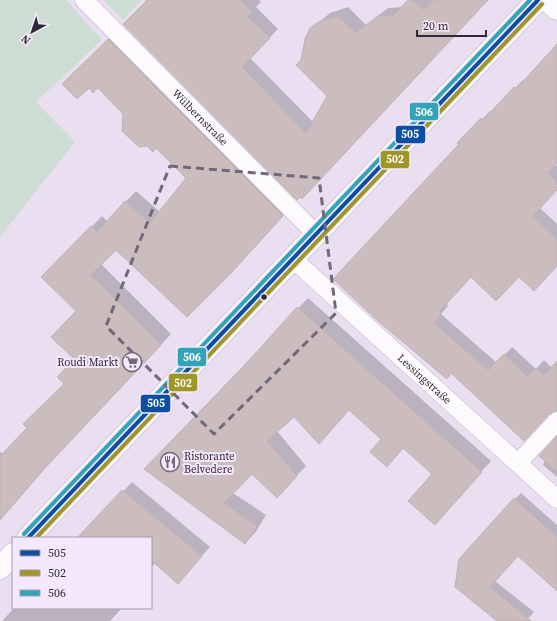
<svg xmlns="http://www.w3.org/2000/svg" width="557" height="621" viewBox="0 0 557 621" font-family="'Source Serif 4',serif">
<rect width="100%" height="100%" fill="#eadff1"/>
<path fill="#ceddd3" d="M0,0h66l36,40 -66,62 39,40 -75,95z
M103,0h39l-19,20z"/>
<path fill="#0003" d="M149,0h110l2,2 -5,5 22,22 -28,29 64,65 15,-27 -27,-36 9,-31 19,-16 18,-6 18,18 22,-17 15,-1 6,-7h78l-176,188z
M120,29l173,175 -50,55 -127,-11 -15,16 70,70 -116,123 -55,63v-68l3,2 25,-26 38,-44 10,-25 1,-48 -34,-34 59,-61 5,5 29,-30 24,21 27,-35 -89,-91 -24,-13z
M557,47v115l-2,2 2,2v23l-17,19 17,16v41l-38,11 -48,-1 -25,28 2,3 -7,8 56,49 15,-16 24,22 8,-9 8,8 5,-6v36l-105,-26 -117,-93 126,-135 -2,-1 31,-32 2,1 31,-32 1,1z
M308,298l183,163 -47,52 -10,-39 -30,-27 -7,8 -14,-16 -34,-30 -55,7 -17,15 29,35 -19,20 -35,-13 -19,20 33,22 -11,18 -10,10 -100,-74z
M557,438v39l-14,-12z
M132,482l78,65 -32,35 -22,-19 -5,4v-29h-72z
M521,493l36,32v66l-39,-36 -23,26 39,31 -8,9h-28l-42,-35 59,-87z
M14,608h108l-12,13h-108z"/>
<path fill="#cbbdbe" stroke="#bdb3b7" d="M147,0h93l13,12 -5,5 22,21 -28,29 64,66 21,-37 -31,-31 5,-5 4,-21 5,-11 10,-7 18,-5 18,17 22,-17h15l15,-16h5l11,10 9,-10h55l-186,199 -2,-2 -3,3 -174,-176z
M108,39l175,177 -50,55 -46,46 -71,-67 -25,25 70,70 -117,124 -44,51v-64l27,-28 -4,-4 41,-40 -7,-7 17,-18 -23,-22 25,-26 -35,-34 50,-51 6,6 28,-31 25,22 36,-45 -30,-30 -3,4 -6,-6 -8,1 -17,-16 1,-17 -25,-26 -5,5 -4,-5 -12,11 -15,-15z
M557,44v119l-9,10 9,9v8l-24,26 24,23v27l-23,25 -15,-14 -23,24 -25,-24 -32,35 2,2 -7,9 54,47 16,-16 23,22 8,-8 9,7 13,-14v50l-8,3 -25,27 -73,-68 -4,6 -69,-58 -45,-42 126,-135 -2,-1 24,-25 2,2 31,-33 2,2z
M297,307l185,165 -47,53 -27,-24 24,-27 -29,-26 -16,19 -17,-15 11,-13 -32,-29 -30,34 -25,-27 -27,24 30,35 -20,22 -25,-24 -28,29 33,23 -12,18 -101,-75 101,-104z
M557,436v36l-18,-16z
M122,490l80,66 -24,28 -27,-24v-22h-74z
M514,498l43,39v54l-39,-35 -28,31 41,34h-34l-42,-34 4,-28z"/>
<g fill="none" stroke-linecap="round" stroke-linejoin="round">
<g stroke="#b9b1be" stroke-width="19">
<g id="minor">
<path id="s1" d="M84,0l232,234"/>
<path id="s2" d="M293,259l264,240"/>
<path d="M518,463l39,-42"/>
</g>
</g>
<g stroke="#b9b1be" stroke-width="23">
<path id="tertiary" d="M28,538l510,-538
M0,568l13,-14"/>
</g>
<g stroke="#b9b1be" stroke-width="23">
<path id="secondary" d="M547,0l10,9"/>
</g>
<use href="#minor" stroke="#fcfafd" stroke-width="18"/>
<use href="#tertiary" stroke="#fcfafd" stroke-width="22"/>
<use href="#secondary" stroke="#fcfafd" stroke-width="22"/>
<g stroke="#f4e8fc" stroke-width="7">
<path id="bus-1" d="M28,538l510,-538"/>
</g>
<g stroke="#f4e8fc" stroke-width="7">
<path id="bus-2" d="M36,538l506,-534"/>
</g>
<g stroke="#f4e8fc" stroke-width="7">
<path id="bus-3" d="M24,534l506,-534"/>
</g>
<use href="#bus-1" stroke="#0b4ea2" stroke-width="4"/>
<use href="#bus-2" stroke="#9f9629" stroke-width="4"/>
<use href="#bus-3" stroke="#33a3b7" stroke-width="4"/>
</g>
<path fill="none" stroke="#716977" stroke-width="3" stroke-dasharray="8 5" stroke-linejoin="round" d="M170,166l149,12 17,135 -122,121 -108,-108z"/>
<defs>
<g id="supermarket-ring" transform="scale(1)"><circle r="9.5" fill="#f4e8fc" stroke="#716977" stroke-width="1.5"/><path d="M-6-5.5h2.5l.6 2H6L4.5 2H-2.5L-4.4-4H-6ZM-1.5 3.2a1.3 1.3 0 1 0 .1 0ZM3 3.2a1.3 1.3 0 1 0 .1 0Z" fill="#716977"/></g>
<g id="restaurant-ring" transform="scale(1)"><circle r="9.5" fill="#f4e8fc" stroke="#716977" stroke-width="1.5"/><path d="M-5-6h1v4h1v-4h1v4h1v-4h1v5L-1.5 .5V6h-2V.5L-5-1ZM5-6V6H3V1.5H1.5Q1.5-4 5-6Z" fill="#716977"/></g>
</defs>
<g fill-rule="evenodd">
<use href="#supermarket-ring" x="132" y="362"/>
<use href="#restaurant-ring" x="170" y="462"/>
</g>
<circle fill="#302935" stroke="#f4e8fc" stroke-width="1.5" cx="264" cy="297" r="3.5"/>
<g text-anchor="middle" stroke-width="4" stroke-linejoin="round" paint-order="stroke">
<g font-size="11" fill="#302935" stroke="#f4e8fc">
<text dy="4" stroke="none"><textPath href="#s1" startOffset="165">Wülbernstraße</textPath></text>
<text dy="4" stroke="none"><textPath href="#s2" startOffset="178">Lessingstraße</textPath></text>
</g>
<g font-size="11" fill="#302935" stroke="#f4e8fc" text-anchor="end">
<text x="118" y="366">Roudi Markt</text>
<text x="184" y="460" text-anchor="start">Ristorante<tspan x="184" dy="13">Belvedere</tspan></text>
</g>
</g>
<g stroke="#f4e8fc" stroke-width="1.5">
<rect x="409" y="102" width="30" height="19" rx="4" fill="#33a3b7"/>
<rect x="395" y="125" width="31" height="19" rx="4" fill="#0b4ea2"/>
<rect x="380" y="150" width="30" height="19" rx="4" fill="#9f9629"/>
<rect x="177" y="347" width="30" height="20" rx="4" fill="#33a3b7"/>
<rect x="168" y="373" width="30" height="19" rx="4" fill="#9f9629"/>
<rect x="140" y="394" width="31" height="19" rx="4" fill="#0b4ea2"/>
</g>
<g font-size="11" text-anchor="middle" font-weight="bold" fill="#fff">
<text x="424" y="116">506</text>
<text x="410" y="138">505</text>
<text x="395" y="163">502</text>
<text x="192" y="361">506</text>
<text x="183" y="387">502</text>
<text x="156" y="407">505</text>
</g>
<rect x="12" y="537" width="140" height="72" fill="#f4e8fc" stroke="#a69cac"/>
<rect x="20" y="550" width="20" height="6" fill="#0b4ea2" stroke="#a69cac"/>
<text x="48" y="557" font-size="12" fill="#302935">505</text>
<rect x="20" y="570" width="20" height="6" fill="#9f9629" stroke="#a69cac"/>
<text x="48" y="577" font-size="12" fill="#302935">502</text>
<rect x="20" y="590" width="20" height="6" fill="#33a3b7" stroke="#a69cac"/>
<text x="48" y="597" font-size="12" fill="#302935">506</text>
<g transform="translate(32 32) rotate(220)" stroke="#f4e8fc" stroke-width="3" paint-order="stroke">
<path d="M0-3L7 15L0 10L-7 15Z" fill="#302935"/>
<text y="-6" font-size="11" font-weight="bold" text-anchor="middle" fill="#302935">N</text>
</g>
<path d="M417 30v6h69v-6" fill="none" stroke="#302935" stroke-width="2"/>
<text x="423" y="30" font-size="12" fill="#302935" stroke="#f4e8fc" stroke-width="3" paint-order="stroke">20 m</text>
</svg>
